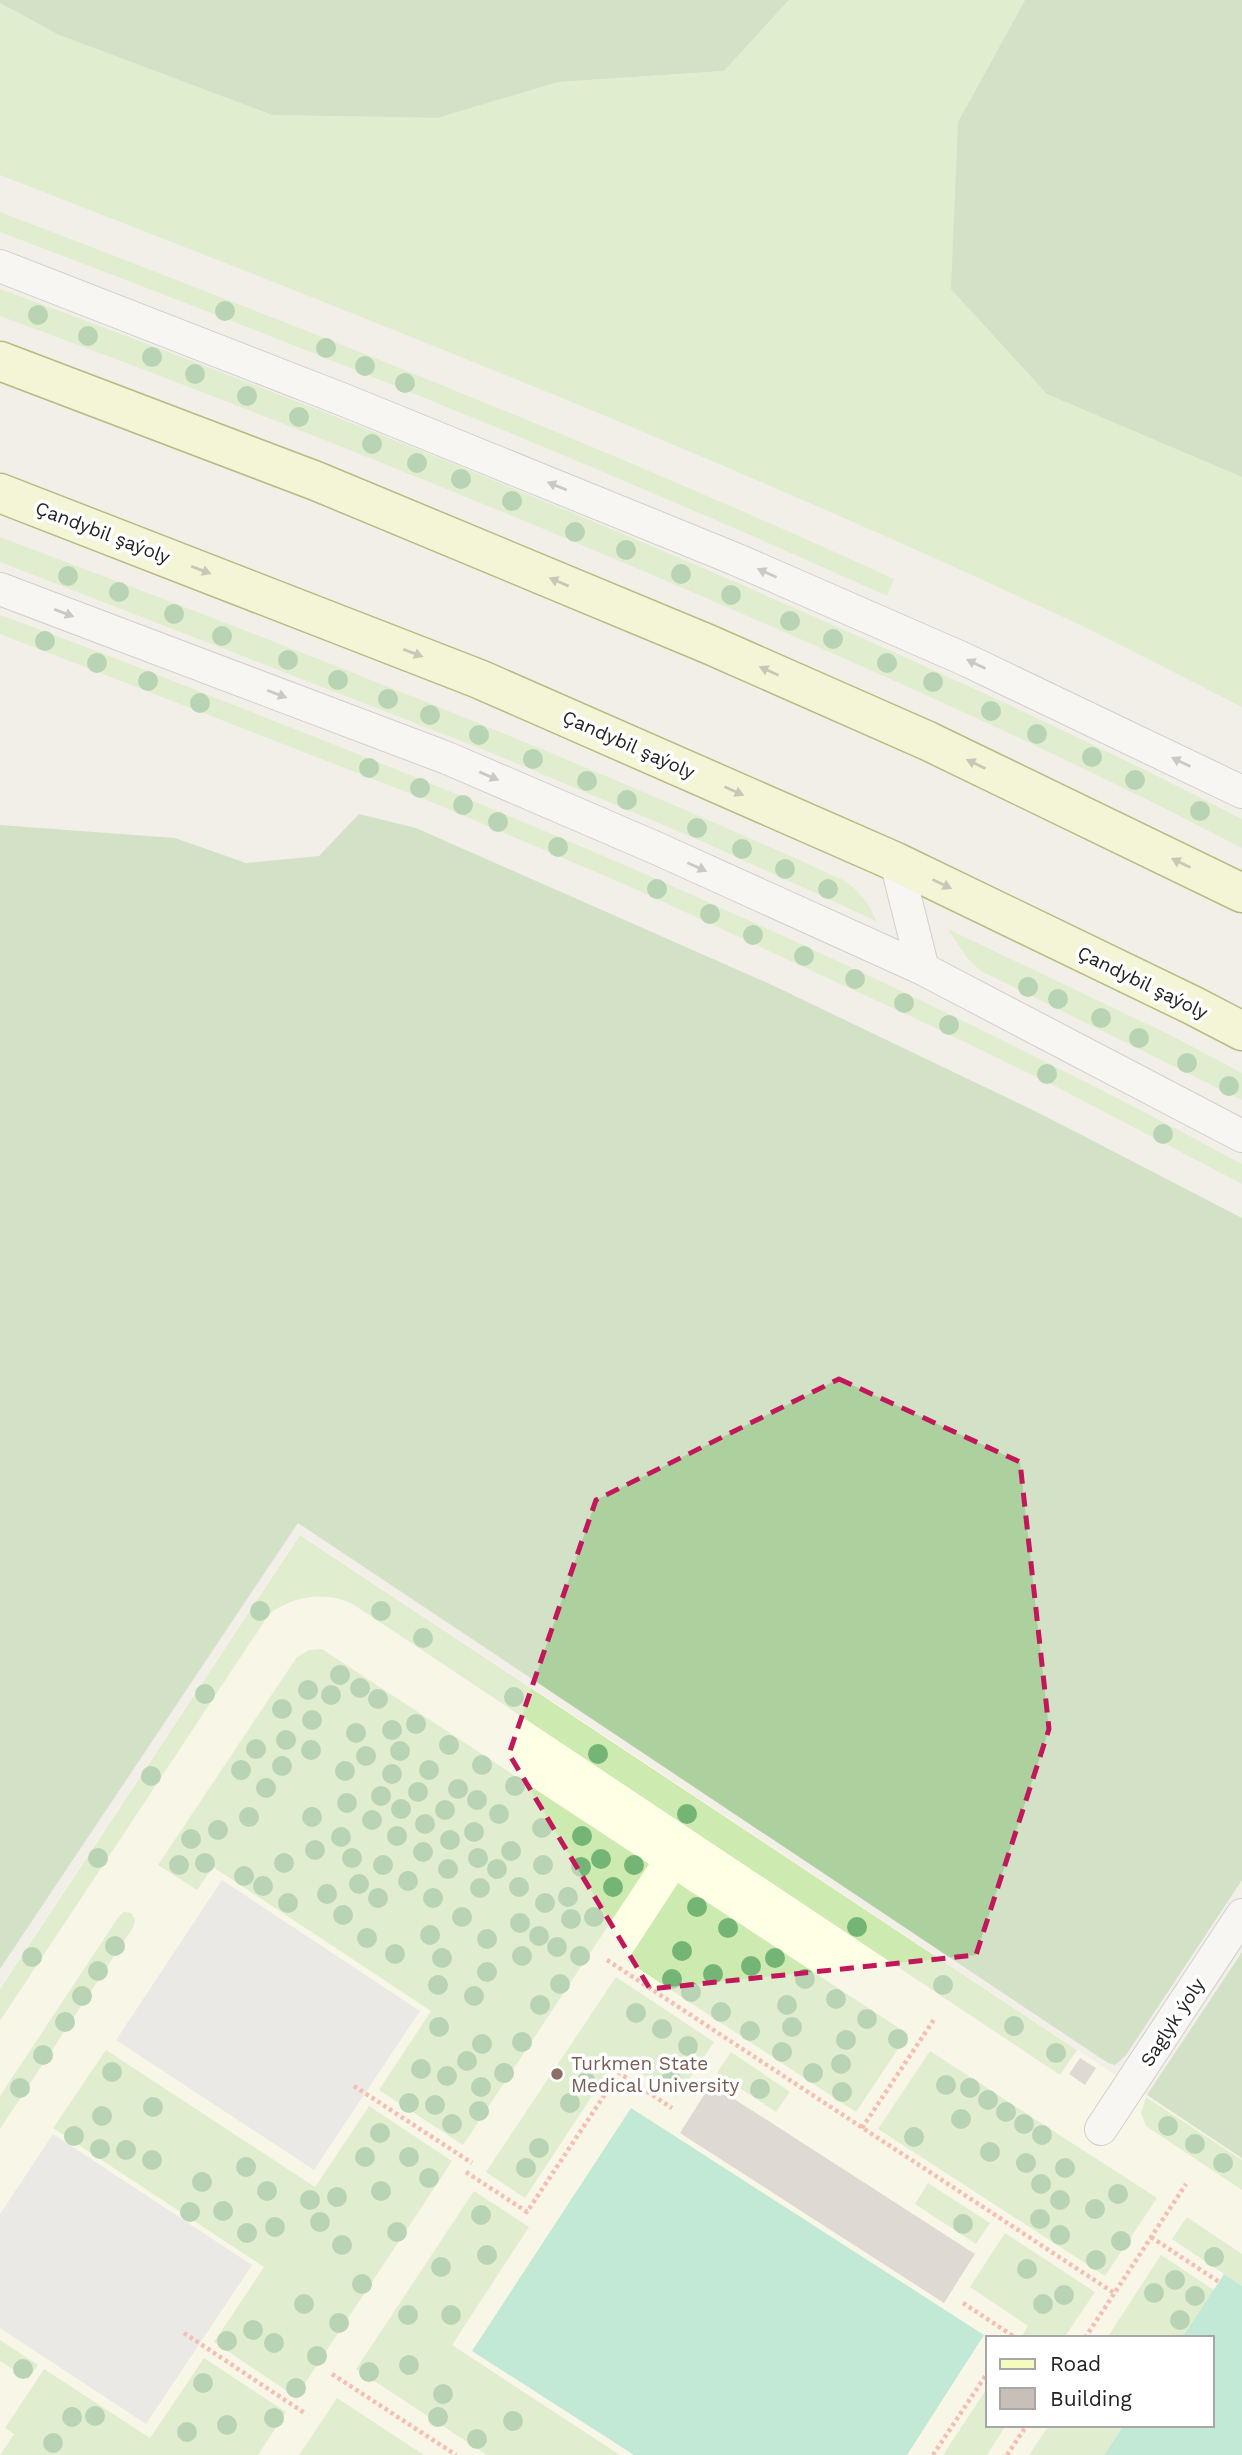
<svg xmlns="http://www.w3.org/2000/svg" width="1242" height="2455" viewBox="0 0 1242 2455" font-family="'Work Sans',sans-serif">
<rect width="100%" height="100%" fill="#f2efe9"/>
<path fill="#ffffe5" fill-rule="evenodd" d="M300,1534l942,625v296h-1242v-467zM988,2338h224v87h-224z"/>
<path fill="#cdebb0" d="M789,0h236l-67,122 210,322 74,33v230c-55,-28 -109,-56 -164,-83 -352,-165 -715,-308 -1078,-449v-172l59,32 213,80 164,3 122,-36 166,-11z
M0,212c301,115 601,233 894,367l-7,17c-291,-132 -588,-251 -887,-364z
M0,289c272,100 541,207 806,324 147,65 293,132 436,206v29c-153,-80 -309,-151 -467,-220 -255,-112 -514,-216 -775,-312z
M0,537c284,107 567,217 843,343 17,11 26,23 33,41l-177,-81 -212,-89 -487,-189z
M0,615c92,33 183,70 274,106 331,129 655,274 968,443v20l-189,-99 -113,-55 -307,-142 -206,-88 -427,-166z
M948,929l224,107 70,37v27l-261,-129 -14,-13z
M300,1535l777,515 -17,25 -709,-472c-28,-12 -58,-7 -82,11l-269,407v-32z
M322,1649l327,215 -186,281 -84,-55 52,-79 -218,-144 -16,23 -39,-25 139,-208 12,-7z
M678,1883l230,151 -52,78 -229,-151z
M124,1912l7,1 4,6 -1,7 -134,203v-33l119,-180z
M616,1977l98,65 -37,55 -60,-39 -92,140 -39,-26z
M106,2050l209,137 54,-81 83,55 -156,236 -82,-55 50,-75 -211,-139z
M930,2051l227,147 -52,78 -227,-147z
M731,2052l59,40 -14,20 -59,-39z
M1146,2097l96,63v30l-96,-64 -5,-13z
M928,2183l62,40 -14,21 -61,-40z
M474,2191l55,36 -77,118 168,110h-133l-131,-86z
M1187,2217l55,37v32l-70,-47z
M1005,2233l90,59 -31,46h-43l7,-12 -58,-39z
M1161,2255l53,35 -32,48h-75z
M0,2340l38,25 -10,14 -28,-18z
M204,2358l82,54 -28,43h-258l14,-21 -9,-6 39,-59 106,69z
M988,2387v38h18l-19,30h-44z
M337,2398l87,57h-125z
M1049,2425h75l-20,30h-75z"/>
<path fill="#add19e" d="M0,0h789l-65,71 -166,11 -121,36 -165,-3 -213,-80 -59,-32z
M1025,0h217v477l-195,-83 -96,-105 7,-167z
M359,814l57,14 356,157 267,128 203,105v662l-116,175 -11,10 -7,-2 -810,-540 -298,446v-1144l175,13 71,25 73,-7z
M1242,1952v206l-95,-63z"/>
<path fill="#88e0be" d="M631,2108l353,227 -77,120h-273l-162,-104z
M1224,2274l18,12v169h-138l20,-30h88v-87h-30z"/>
<path fill="#e2e2e2" d="M222,1880l198,131 -106,159 -198,-130z
M53,2134l199,131 -106,159 -146,-96v-114z"/>
<path fill="#c7bfb8" d="M1080,2058l16,10 -11,17 -16,-11z
M711,2084l264,170 -31,49 -264,-170z"/>
<g fill="none" stroke-linecap="round" stroke-linejoin="round">
<g stroke="#a9a9a9" stroke-width="34">
<path id="minor" d="M0,266l344,134 391,159 229,100 278,133
M0,589l447,169 209,90 267,121 319,167
M896,862l27,107
M1101,2129l141,-214"/>
</g>
<g stroke="#707d05" stroke-width="41">
<path id="secondary" d="M0,361l316,120 392,163 220,97 314,152
M0,493l479,186 417,183 296,143 50,26"/>
</g>
<path stroke="#fa8072" stroke-width="4.5" stroke-dasharray="3.5 3.5" stroke-linecap="butt" d="M607,1960l507,333
M354,2086l118,77
M862,2128l73,-110
M466,2172l61,40 92,-139 53,35
M1151,2237l68,45
M963,2303l50,33 -2,2
M184,2333l122,81
M1085,2338l101,-154
M332,2374l124,81
M933,2455l55,-83
M1007,2455l20,-30"/>
<use href="#minor" stroke="#fff" stroke-width="32"/>
<use href="#secondary" stroke="#f7fabf" stroke-width="38"/>
</g>
<g fill="#74b475">
<circle cx="225" cy="311" r="10"/>
<circle cx="38" cy="315" r="10"/>
<circle cx="88" cy="336" r="10"/>
<circle cx="326" cy="348" r="10"/>
<circle cx="152" cy="357" r="10"/>
<circle cx="365" cy="366" r="10"/>
<circle cx="195" cy="374" r="10"/>
<circle cx="405" cy="383" r="10"/>
<circle cx="247" cy="396" r="10"/>
<circle cx="299" cy="417" r="10"/>
<circle cx="372" cy="444" r="10"/>
<circle cx="417" cy="463" r="10"/>
<circle cx="461" cy="479" r="10"/>
<circle cx="512" cy="501" r="10"/>
<circle cx="575" cy="532" r="10"/>
<circle cx="626" cy="550" r="10"/>
<circle cx="681" cy="574" r="10"/>
<circle cx="68" cy="576" r="10"/>
<circle cx="119" cy="592" r="10"/>
<circle cx="731" cy="595" r="10"/>
<circle cx="174" cy="614" r="10"/>
<circle cx="790" cy="621" r="10"/>
<circle cx="222" cy="636" r="10"/>
<circle cx="833" cy="639" r="10"/>
<circle cx="45" cy="641" r="10"/>
<circle cx="288" cy="660" r="10"/>
<circle cx="97" cy="663" r="10"/>
<circle cx="887" cy="663" r="10"/>
<circle cx="338" cy="680" r="10"/>
<circle cx="148" cy="681" r="10"/>
<circle cx="933" cy="682" r="10"/>
<circle cx="388" cy="699" r="10"/>
<circle cx="200" cy="703" r="10"/>
<circle cx="991" cy="711" r="10"/>
<circle cx="430" cy="715" r="10"/>
<circle cx="1037" cy="734" r="10"/>
<circle cx="479" cy="735" r="10"/>
<circle cx="1092" cy="757" r="10"/>
<circle cx="533" cy="759" r="10"/>
<circle cx="369" cy="768" r="10"/>
<circle cx="1135" cy="780" r="10"/>
<circle cx="587" cy="781" r="10"/>
<circle cx="420" cy="788" r="10"/>
<circle cx="627" cy="800" r="10"/>
<circle cx="463" cy="805" r="10"/>
<circle cx="1200" cy="811" r="10"/>
<circle cx="498" cy="822" r="10"/>
<circle cx="697" cy="828" r="10"/>
<circle cx="558" cy="847" r="10"/>
<circle cx="742" cy="849" r="10"/>
<circle cx="785" cy="869" r="10"/>
<circle cx="657" cy="889" r="10"/>
<circle cx="828" cy="889" r="10"/>
<circle cx="710" cy="914" r="10"/>
<circle cx="753" cy="935" r="10"/>
<circle cx="804" cy="956" r="10"/>
<circle cx="855" cy="979" r="10"/>
<circle cx="1028" cy="987" r="10"/>
<circle cx="1058" cy="999" r="10"/>
<circle cx="904" cy="1003" r="10"/>
<circle cx="1101" cy="1018" r="10"/>
<circle cx="949" cy="1025" r="10"/>
<circle cx="1139" cy="1038" r="10"/>
<circle cx="1187" cy="1063" r="10"/>
<circle cx="1047" cy="1074" r="10"/>
<circle cx="1229" cy="1086" r="10"/>
<circle cx="1163" cy="1134" r="10"/>
<circle cx="260" cy="1611" r="10"/>
<circle cx="381" cy="1611" r="10"/>
<circle cx="423" cy="1638" r="10"/>
<circle cx="340" cy="1675" r="10"/>
<circle cx="360" cy="1688" r="10"/>
<circle cx="308" cy="1690" r="10"/>
<circle cx="205" cy="1694" r="10"/>
<circle cx="331" cy="1695" r="10"/>
<circle cx="514" cy="1697" r="10"/>
<circle cx="378" cy="1699" r="10"/>
<circle cx="282" cy="1709" r="10"/>
<circle cx="312" cy="1720" r="10"/>
<circle cx="416" cy="1724" r="10"/>
<circle cx="392" cy="1730" r="10"/>
<circle cx="356" cy="1733" r="10"/>
<circle cx="286" cy="1740" r="10"/>
<circle cx="449" cy="1745" r="10"/>
<circle cx="256" cy="1749" r="10"/>
<circle cx="311" cy="1750" r="10"/>
<circle cx="400" cy="1751" r="10"/>
<circle cx="598" cy="1754" r="10"/>
<circle cx="366" cy="1756" r="10"/>
<circle cx="482" cy="1765" r="10"/>
<circle cx="282" cy="1766" r="10"/>
<circle cx="241" cy="1770" r="10"/>
<circle cx="429" cy="1770" r="10"/>
<circle cx="345" cy="1771" r="10"/>
<circle cx="392" cy="1774" r="10"/>
<circle cx="151" cy="1776" r="10"/>
<circle cx="515" cy="1786" r="10"/>
<circle cx="266" cy="1788" r="10"/>
<circle cx="458" cy="1789" r="10"/>
<circle cx="418" cy="1792" r="10"/>
<circle cx="381" cy="1796" r="10"/>
<circle cx="477" cy="1800" r="10"/>
<circle cx="347" cy="1803" r="10"/>
<circle cx="401" cy="1809" r="10"/>
<circle cx="445" cy="1810" r="10"/>
<circle cx="499" cy="1814" r="10"/>
<circle cx="687" cy="1814" r="10"/>
<circle cx="249" cy="1817" r="10"/>
<circle cx="312" cy="1817" r="10"/>
<circle cx="372" cy="1820" r="10"/>
<circle cx="425" cy="1824" r="10"/>
<circle cx="542" cy="1828" r="10"/>
<circle cx="218" cy="1830" r="10"/>
<circle cx="474" cy="1832" r="10"/>
<circle cx="397" cy="1836" r="10"/>
<circle cx="582" cy="1836" r="10"/>
<circle cx="341" cy="1837" r="10"/>
<circle cx="191" cy="1839" r="10"/>
<circle cx="450" cy="1840" r="10"/>
<circle cx="315" cy="1850" r="10"/>
<circle cx="511" cy="1851" r="10"/>
<circle cx="423" cy="1852" r="10"/>
<circle cx="98" cy="1858" r="10"/>
<circle cx="352" cy="1858" r="10"/>
<circle cx="478" cy="1858" r="10"/>
<circle cx="601" cy="1859" r="10"/>
<circle cx="205" cy="1863" r="10"/>
<circle cx="284" cy="1863" r="10"/>
<circle cx="179" cy="1865" r="10"/>
<circle cx="383" cy="1865" r="10"/>
<circle cx="543" cy="1865" r="10"/>
<circle cx="634" cy="1865" r="10"/>
<circle cx="581" cy="1867" r="10"/>
<circle cx="448" cy="1869" r="10"/>
<circle cx="497" cy="1869" r="10"/>
<circle cx="244" cy="1876" r="10"/>
<circle cx="408" cy="1881" r="10"/>
<circle cx="359" cy="1884" r="10"/>
<circle cx="263" cy="1886" r="10"/>
<circle cx="519" cy="1887" r="10"/>
<circle cx="613" cy="1887" r="10"/>
<circle cx="480" cy="1888" r="10"/>
<circle cx="327" cy="1894" r="10"/>
<circle cx="568" cy="1897" r="10"/>
<circle cx="378" cy="1898" r="10"/>
<circle cx="433" cy="1898" r="10"/>
<circle cx="288" cy="1903" r="10"/>
<circle cx="545" cy="1903" r="10"/>
<circle cx="697" cy="1907" r="10"/>
<circle cx="343" cy="1915" r="10"/>
<circle cx="462" cy="1917" r="10"/>
<circle cx="594" cy="1917" r="10"/>
<circle cx="571" cy="1919" r="10"/>
<circle cx="520" cy="1923" r="10"/>
<circle cx="857" cy="1927" r="10"/>
<circle cx="728" cy="1928" r="10"/>
<circle cx="430" cy="1935" r="10"/>
<circle cx="539" cy="1936" r="10"/>
<circle cx="367" cy="1938" r="10"/>
<circle cx="487" cy="1939" r="10"/>
<circle cx="115" cy="1946" r="10"/>
<circle cx="557" cy="1947" r="10"/>
<circle cx="682" cy="1951" r="10"/>
<circle cx="395" cy="1954" r="10"/>
<circle cx="522" cy="1956" r="10"/>
<circle cx="580" cy="1956" r="10"/>
<circle cx="32" cy="1957" r="10"/>
<circle cx="442" cy="1958" r="10"/>
<circle cx="775" cy="1958" r="10"/>
<circle cx="751" cy="1966" r="10"/>
<circle cx="98" cy="1971" r="10"/>
<circle cx="487" cy="1972" r="10"/>
<circle cx="713" cy="1974" r="10"/>
<circle cx="672" cy="1979" r="10"/>
<circle cx="805" cy="1979" r="10"/>
<circle cx="560" cy="1984" r="10"/>
<circle cx="438" cy="1985" r="10"/>
<circle cx="943" cy="1985" r="10"/>
<circle cx="691" cy="1992" r="10"/>
<circle cx="82" cy="1996" r="10"/>
<circle cx="474" cy="1996" r="10"/>
<circle cx="836" cy="1999" r="10"/>
<circle cx="540" cy="2005" r="10"/>
<circle cx="787" cy="2005" r="10"/>
<circle cx="721" cy="2012" r="10"/>
<circle cx="636" cy="2013" r="10"/>
<circle cx="867" cy="2019" r="10"/>
<circle cx="65" cy="2022" r="10"/>
<circle cx="1014" cy="2026" r="10"/>
<circle cx="439" cy="2027" r="10"/>
<circle cx="792" cy="2027" r="10"/>
<circle cx="662" cy="2029" r="10"/>
<circle cx="750" cy="2031" r="10"/>
<circle cx="898" cy="2039" r="10"/>
<circle cx="846" cy="2040" r="10"/>
<circle cx="522" cy="2042" r="10"/>
<circle cx="482" cy="2044" r="10"/>
<circle cx="688" cy="2046" r="10"/>
<circle cx="782" cy="2052" r="10"/>
<circle cx="1056" cy="2053" r="10"/>
<circle cx="43" cy="2055" r="10"/>
<circle cx="467" cy="2061" r="10"/>
<circle cx="841" cy="2064" r="10"/>
<circle cx="421" cy="2069" r="10"/>
<circle cx="112" cy="2072" r="10"/>
<circle cx="504" cy="2073" r="10"/>
<circle cx="813" cy="2073" r="10"/>
<circle cx="447" cy="2076" r="10"/>
<circle cx="671" cy="2080" r="10"/>
<circle cx="586" cy="2082" r="10"/>
<circle cx="946" cy="2085" r="10"/>
<circle cx="481" cy="2087" r="10"/>
<circle cx="20" cy="2088" r="10"/>
<circle cx="970" cy="2088" r="10"/>
<circle cx="760" cy="2089" r="10"/>
<circle cx="842" cy="2092" r="10"/>
<circle cx="988" cy="2100" r="10"/>
<circle cx="409" cy="2103" r="10"/>
<circle cx="570" cy="2103" r="10"/>
<circle cx="435" cy="2105" r="10"/>
<circle cx="153" cy="2107" r="10"/>
<circle cx="479" cy="2111" r="10"/>
<circle cx="1006" cy="2112" r="10"/>
<circle cx="102" cy="2116" r="10"/>
<circle cx="961" cy="2119" r="10"/>
<circle cx="452" cy="2124" r="10"/>
<circle cx="1024" cy="2124" r="10"/>
<circle cx="1168" cy="2126" r="10"/>
<circle cx="380" cy="2133" r="10"/>
<circle cx="1042" cy="2135" r="10"/>
<circle cx="74" cy="2136" r="10"/>
<circle cx="914" cy="2137" r="10"/>
<circle cx="1195" cy="2144" r="10"/>
<circle cx="539" cy="2148" r="10"/>
<circle cx="100" cy="2149" r="10"/>
<circle cx="126" cy="2150" r="10"/>
<circle cx="990" cy="2152" r="10"/>
<circle cx="365" cy="2157" r="10"/>
<circle cx="409" cy="2157" r="10"/>
<circle cx="152" cy="2160" r="10"/>
<circle cx="1026" cy="2163" r="10"/>
<circle cx="1223" cy="2163" r="10"/>
<circle cx="246" cy="2167" r="10"/>
<circle cx="526" cy="2168" r="10"/>
<circle cx="1065" cy="2168" r="10"/>
<circle cx="429" cy="2178" r="10"/>
<circle cx="202" cy="2182" r="10"/>
<circle cx="1041" cy="2184" r="10"/>
<circle cx="267" cy="2191" r="10"/>
<circle cx="381" cy="2191" r="10"/>
<circle cx="1118" cy="2194" r="10"/>
<circle cx="337" cy="2197" r="10"/>
<circle cx="310" cy="2200" r="10"/>
<circle cx="1060" cy="2200" r="10"/>
<circle cx="1095" cy="2209" r="10"/>
<circle cx="223" cy="2211" r="10"/>
<circle cx="190" cy="2212" r="10"/>
<circle cx="481" cy="2215" r="10"/>
<circle cx="1040" cy="2219" r="10"/>
<circle cx="320" cy="2222" r="10"/>
<circle cx="963" cy="2224" r="10"/>
<circle cx="275" cy="2227" r="10"/>
<circle cx="397" cy="2232" r="10"/>
<circle cx="247" cy="2233" r="10"/>
<circle cx="1060" cy="2235" r="10"/>
<circle cx="1121" cy="2241" r="10"/>
<circle cx="342" cy="2245" r="10"/>
<circle cx="487" cy="2255" r="10"/>
<circle cx="1214" cy="2257" r="10"/>
<circle cx="1096" cy="2260" r="10"/>
<circle cx="441" cy="2267" r="10"/>
<circle cx="1027" cy="2269" r="10"/>
<circle cx="1175" cy="2280" r="10"/>
<circle cx="362" cy="2284" r="10"/>
<circle cx="1154" cy="2293" r="10"/>
<circle cx="1064" cy="2295" r="10"/>
<circle cx="1195" cy="2296" r="10"/>
<circle cx="304" cy="2304" r="10"/>
<circle cx="1043" cy="2304" r="10"/>
<circle cx="408" cy="2315" r="10"/>
<circle cx="451" cy="2315" r="10"/>
<circle cx="1180" cy="2320" r="10"/>
<circle cx="339" cy="2323" r="10"/>
<circle cx="253" cy="2330" r="10"/>
<circle cx="227" cy="2341" r="10"/>
<circle cx="274" cy="2343" r="10"/>
<circle cx="317" cy="2356" r="10"/>
<circle cx="409" cy="2365" r="10"/>
<circle cx="23" cy="2369" r="10"/>
<circle cx="369" cy="2372" r="10"/>
<circle cx="203" cy="2383" r="10"/>
<circle cx="296" cy="2388" r="10"/>
<circle cx="443" cy="2394" r="10"/>
<circle cx="95" cy="2416" r="10"/>
<circle cx="72" cy="2417" r="10"/>
<circle cx="438" cy="2417" r="10"/>
<circle cx="274" cy="2418" r="10"/>
<circle cx="513" cy="2421" r="10"/>
<circle cx="227" cy="2425" r="10"/>
<circle cx="187" cy="2432" r="10"/>
<circle cx="477" cy="2439" r="10"/>
<circle cx="53" cy="2443" r="10"/>
</g>
<defs><path id="oneway-solid" d="M-6-.8H1V-3.2L6.5 0L1 3.2V.8H-6Z" transform="scale(1.75)"/></defs>
<g fill="#9c9c9c">
<use href="#oneway-solid" transform="translate(557 486) rotate(-158)"/>
<use href="#oneway-solid" transform="translate(767 573) rotate(-156)"/>
<use href="#oneway-solid" transform="translate(64 613) rotate(21)"/>
<use href="#oneway-solid" transform="translate(976 664) rotate(-154)"/>
<use href="#oneway-solid" transform="translate(277 694) rotate(21)"/>
<use href="#oneway-solid" transform="translate(1181 762) rotate(-154)"/>
<use href="#oneway-solid" transform="translate(489 776) rotate(23)"/>
<use href="#oneway-solid" transform="translate(697 867) rotate(24)"/>
</g>
<g fill="#979978">
<use href="#oneway-solid" transform="translate(201 570) rotate(21)"/>
<use href="#oneway-solid" transform="translate(559 582) rotate(-157)"/>
<use href="#oneway-solid" transform="translate(413 653) rotate(21)"/>
<use href="#oneway-solid" transform="translate(769 671) rotate(-156)"/>
<use href="#oneway-solid" transform="translate(976 764) rotate(-154)"/>
<use href="#oneway-solid" transform="translate(734 791) rotate(24)"/>
<use href="#oneway-solid" transform="translate(1181 863) rotate(-154)"/>
<use href="#oneway-solid" transform="translate(942 884) rotate(26)"/>
</g>
<path d="M0 0H1242V2455H0ZM839,1379l181,83 29,267 -73,226 -326,34 -141,-235 87,-254z" fill="#f2efe9" fill-opacity=".55" fill-rule="evenodd"/>
<path fill="none" stroke="#c2185b" stroke-width="5" stroke-dasharray="14 9" stroke-linejoin="round" d="M839,1379l181,83 29,267 -73,226 -326,34 -141,-235 87,-254z"/>
<circle fill="#8d6e63" stroke="#fff" stroke-width="2.5" cx="557" cy="2074" r="7"/>
<g text-anchor="middle" stroke-width="7" stroke-linejoin="round" paint-order="stroke">
<g font-size="19" fill="#222" stroke="#fff">
<text transform="translate(103 532) rotate(21)" y="7">Çandybil şaýoly</text>
<text transform="translate(629 744) rotate(24)" y="7">Çandybil şaýoly</text>
<text transform="translate(1143 982) rotate(26)" y="7">Çandybil şaýoly</text>
<text transform="translate(1172 2022) rotate(-57)" y="7">Saglyk ýoly</text>
</g>
<g font-size="19" fill="#785e54" stroke="#fff" text-anchor="start">
<text x="571" y="2070">Turkmen State<tspan x="571" dy="22">Medical University</tspan></text>
</g>
</g>
<rect x="986" y="2336" width="228" height="91" fill="#ffffff" stroke="#a7a7a7" stroke-width="2"/>
<rect x="1000" y="2359" width="35" height="10" fill="#f7fabf" stroke="#a7a7a7" stroke-width="2"/>
<text x="1050" y="2371" font-size="21" fill="#222222">Road</text>
<rect x="1000" y="2388" width="35" height="21" fill="#c7bfb8" stroke="#a7a7a7" stroke-width="2"/>
<text x="1050" y="2406" font-size="21" fill="#222222">Building</text>
</svg>
